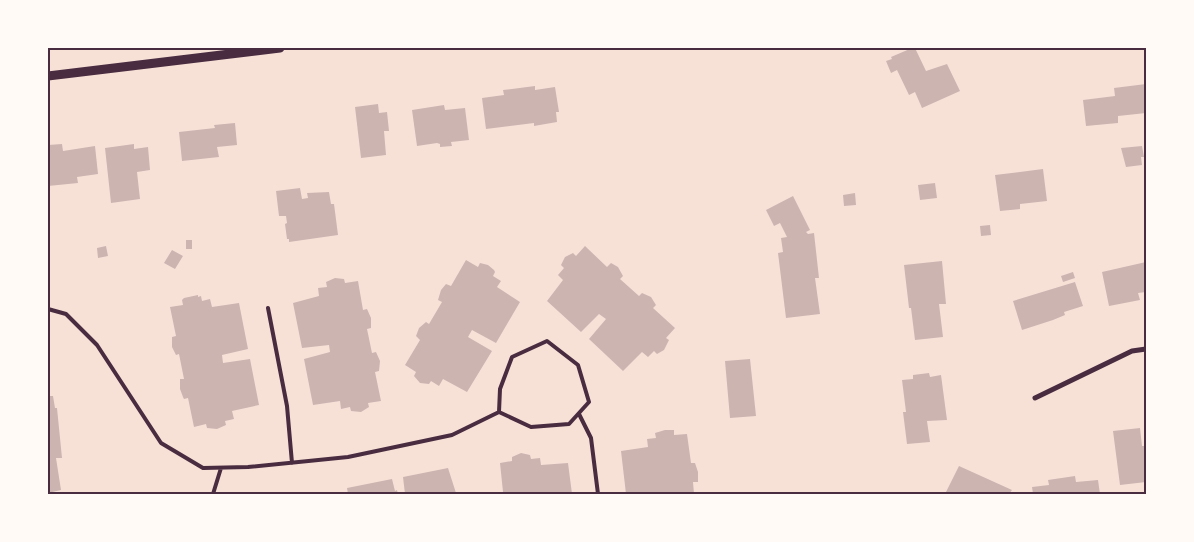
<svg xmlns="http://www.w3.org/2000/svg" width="1194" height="542" viewBox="0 0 1194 542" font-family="'DM Sans',sans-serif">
<rect width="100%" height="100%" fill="#f7e1d7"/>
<path fill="#ccb4b1" d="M912,48h3l11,23 21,-7 13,27 -38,17 -7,-16 -6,3 -12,-25 -6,3 -5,-12 6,-2 -1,-2z
M1146,84v29l-28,3v7l-32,3 -3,-26 32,-4 -1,-8z
M535,86v4l20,-3 4,25h-3l1,10 -23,4v-3l-48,6 -4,-31 22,-3 -1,-5z
M378,104l1,9 8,-1 2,19h-5l2,24 -25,3 -6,-51z
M444,105l1,5 20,-2 4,32 -18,2 1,4 -12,1v-3l-3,-1 -20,3 -5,-36z
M235,123l2,22 -20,2 2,10 -37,4 -3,-29 36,-4 -1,-3z
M62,144l1,7 32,-5 3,28 -21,3 1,6 -30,3v-41z
M134,144v5l14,-2 2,23 -13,2 3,27 -29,4 -6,-55z
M1142,146l2,11h-3l1,8 -16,2 -5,-19z
M1043,169l4,32 -27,3v5l-20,2 -5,-36z
M935,183l2,15 -17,2 -2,-15z
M300,188l2,11 6,-1 -1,-5 22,-1 2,12h3l4,31 -49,7v-3h-2l-2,-15 2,-1 -1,-7h-7l-3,-25z
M855,193l1,12 -12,1 -1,-11z
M793,196l17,34 -4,2 2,2 6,-1 5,45h-4l5,36 -34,4 -8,-65 5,-1 -2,-14 6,-1 -7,-14 -6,3 -8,-16z
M990,225l1,10 -10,1 -1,-10z
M186,240h6v9h-6z
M106,246l2,10 -10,2 -1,-10z
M585,246l22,21 4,-4 7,4 5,9 -3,3 19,17 3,-3 9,4 5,8 -3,3 22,20 -9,10 3,2 -5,10 -7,4 -3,-3 -6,6 -6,-5 -19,19 -34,-32 17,-20 -7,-5 -18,18 -34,-31 16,-21 -5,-5 6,-7 -3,-3 4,-8 8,-4 3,3z
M172,250l11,6 -8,13 -11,-6z
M466,260l12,7 2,-4 8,2 6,5 1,2 -2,4 8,5 -4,6 23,15 -24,41 -24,-13 -4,7 24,14 -25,41 -24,-13 -4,7 -8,-5 -2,3 -9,-1 -6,-7 2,-4 -11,-7 15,-25 -4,-4 3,-8 7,-6 3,2 13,-22 -4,-2 3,-10 5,-6 5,2z
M942,261l4,43h-7l4,33 -28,3 -4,-32h-2l-5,-43z
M1146,262v30l-8,1 2,7 -31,6 -7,-34z
M1073,272l2,6 -12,4 -2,-6z
M335,278l9,1 1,4 13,-2 5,29 4,-1 4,9v10l-4,1 5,24 4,-1 4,9 -1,10 -4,1 6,29 -13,2 1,4 -8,5 -10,-1 -1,-4 -9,2 -1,-8 -27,4 -9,-46 26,-7 -1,-7 -27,3 -9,-45 26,-7 -1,-8 9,-1 -1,-5z
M1075,282l8,24 -19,6 1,3 -12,5 -31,10 -9,-29z
M198,295v2l3,-1 1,5 8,-2 2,8 27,-4 9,46 -26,6 1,8 27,-4 9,46 -27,6 2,8 -9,2 1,4 -9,4 -10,-1 -1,-4 -12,3 -6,-29 -4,1 -1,-2 -3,-8v-10h4l-5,-25 -3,1 -4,-8v-10l4,-1 -6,-29 13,-2 -1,-5 2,-2z
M750,359l6,57 -26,2 -5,-57z
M929,373l1,4 11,-2 6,45 -20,1 3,21 -23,2 -4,-32h3l-4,-32 11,-1v-4z
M48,396h5l2,12h2l5,50h-6l5,32 -13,3z
M1140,428l2,18h4v36l-26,3 -7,-54z
M665,430h9v5l13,-1 4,29h4l3,9v10h-5l1,12h-68l-5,-43 27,-4 -1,-8 9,-1 -1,-5z
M521,453l9,2 1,4 9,-1 1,7 27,-2 4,31h-76l7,-2 -3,-29 12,-2v-4z
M959,466l53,24 -3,4h-64z
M448,468l8,25 7,-1 1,2h-59l-2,-17z
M1075,476l1,6 22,-2 2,14h-67l-1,-7 17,-2 -1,-5z
M392,479l3,12 2,-1 1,4h-50l-1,-6z"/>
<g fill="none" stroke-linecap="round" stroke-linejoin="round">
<path stroke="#4a2c40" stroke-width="4" d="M268,308l19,98 5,57
M48,309l18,5 31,31 64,98 42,25 45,-1 100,-10 104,-22 47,-23
M547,341l31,24 11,37 -20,22 -38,3 -32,-15 1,-23 12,-32z
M579,414l12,24 7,56
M213,494l8,-26"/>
<path stroke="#4a2c40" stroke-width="5" d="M1035,398l97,-47 14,-2"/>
<path stroke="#4a2c40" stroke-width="9" d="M48,76l232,-28"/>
</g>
<rect width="1194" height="542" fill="none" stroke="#fffaf5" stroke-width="98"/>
<rect x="49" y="49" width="1096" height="444" fill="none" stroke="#4a2c40" stroke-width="2"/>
</svg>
